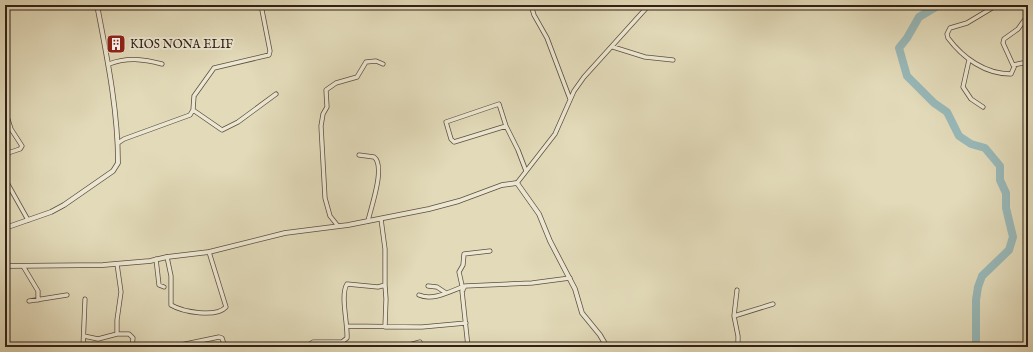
<svg xmlns="http://www.w3.org/2000/svg" width="1033" height="352" viewBox="0 0 1033 352" font-family="'IM FELL English',serif">
<rect width="100%" height="100%" fill="#e2dab9"/>
<filter id="stains"><feTurbulence type="fractalNoise" baseFrequency=".005" numOctaves="4"/><feColorMatrix values="0 0 0 0 .2 0 0 0 0 .09 0 0 0 0 .02 0 0 0 .5 -.17"/></filter>
<radialGradient id="worn" r=".72"><stop offset=".6" stop-color="#630" stop-opacity="0"/><stop offset="1" stop-color="#630" stop-opacity=".3"/></radialGradient>
<g fill="none" stroke-linecap="round" stroke-linejoin="round">
<path stroke="#98b8b8" stroke-width="8" d="M939,5l-20,12 -12,21 -8,10 8,28 27,27 13,9 12,24 12,8 14,4 15,18v14l6,13v15l7,29 -4,13 -27,26 -4,11 -2,13v47"/>
<g stroke="#5d4f3f" stroke-width="5">
<path id="minor" d="M531,5l3,10 13,23 23,61
M997,5l-30,18 -17,5 -3,6 1,4c15,20 37,36 63,36l4,-9
M1028,5v1
M1028,15l-10,14 -14,10 -1,4 10,22 15,-3
M613,47l32,10 28,3
M969,60l-6,27 8,12 12,8
M109,64c18,-7 34,-5 53,0
M5,110l6,19 11,17 -2,3 -15,5
M193,110l29,20 16,-8 38,-28
M506,126l-52,16 -3,-3 -5,-17 53,-18 7,22 12,24 8,21
M118,143l6,-4 66,-24 3,-5 1,-14 20,-28 55,-13 1,-4 -9,-46
M359,155l15,2c12,9 -3,50 -6,64
M5,179l23,41
M517,183l38,-49 19,-43 10,-14 65,-72
M338,226l-8,-10 -5,-18 -4,-72 2,-12 4,-7 -1,-17 10,-7 21,-6 9,-15 10,-1 7,3
M167,257l4,19v29c12,7 45,13 55,2l-17,-55
M156,259l3,26 5,2
M23,266l15,25v9
M428,286l9,1 9,6
M463,290l-4,-18 4,-7 1,-11 26,-3
M737,290l-3,26 4,20v11
M419,295c13,6 30,-3 43,-8
M29,301l38,-6
M734,316l39,-12
M347,326l75,1 44,-4
M385,327l1,-28 -1,-14
M117,334v-14l4,-28 -4,-28
M84,336l14,3 19,-5h12l4,4 -1,9
M83,347l2,-48
M171,347l48,-10 3,1 3,9
M309,347l1,-3 3,-2h29l5,-4c1,-14 -7,-43 0,-54l31,3 7,-2v-36l-4,-30
M402,347l18,-5
M468,347l-6,-56 3,-5 67,-3 38,-5"/>
</g>
<g stroke="#5d4f3f" stroke-width="5.5">
<path id="tertiary" d="M5,228l46,-16 13,-7 49,-34 5,-8c0,-53 -11,-106 -21,-158
M5,266l98,-1 47,-4 17,-4 42,-5 76,-19 63,-8 81,-16 30,-8 43,-16 15,-2 22,31 11,27 25,48 7,24 18,22 7,12"/>
</g>
<use href="#minor" stroke="#ece7d2" stroke-width="3.5"/>
<use href="#tertiary" stroke="#ece7d2" stroke-width="4"/>
</g>
<defs>
<g id="building-square" transform="scale(1)"><rect x="-9" y="-9" width="18" height="18" rx="4" fill="#8f2418" stroke="#ece7d2"/><path d="M-4-6H4V6H1V3H-1V6H-4ZM-2.5-4.3h1.7v1.8h-1.7ZM.8-4.3h1.7v1.8H.8ZM-2.5-1h1.7V.8h-1.7ZM.8-1h1.7V.8H.8Z" fill="#fff"/></g>
</defs>
<g fill-rule="evenodd">
<use href="#building-square" x="116" y="44"/>
</g>
<g text-anchor="middle" stroke-width="4" stroke-linejoin="round" paint-order="stroke">
<g font-size="12" fill="#312116" stroke="#ece7d2" text-anchor="start">
<text x="130" y="48">KIOS NONA ELIF</text>
</g>
</g>
<rect width="1033" height="352" fill="none" stroke="#e2dab9" stroke-width="20"/>
<rect x="6" y="6" width="1021" height="340" fill="none" stroke="#312116" stroke-width="2"/>
<rect x="10" y="10" width="1013" height="332" fill="none" stroke="#312116"/>
<rect width="100%" height="100%" filter="url(#stains)"/>
<rect width="100%" height="100%" fill="url(#worn)"/>
</svg>
